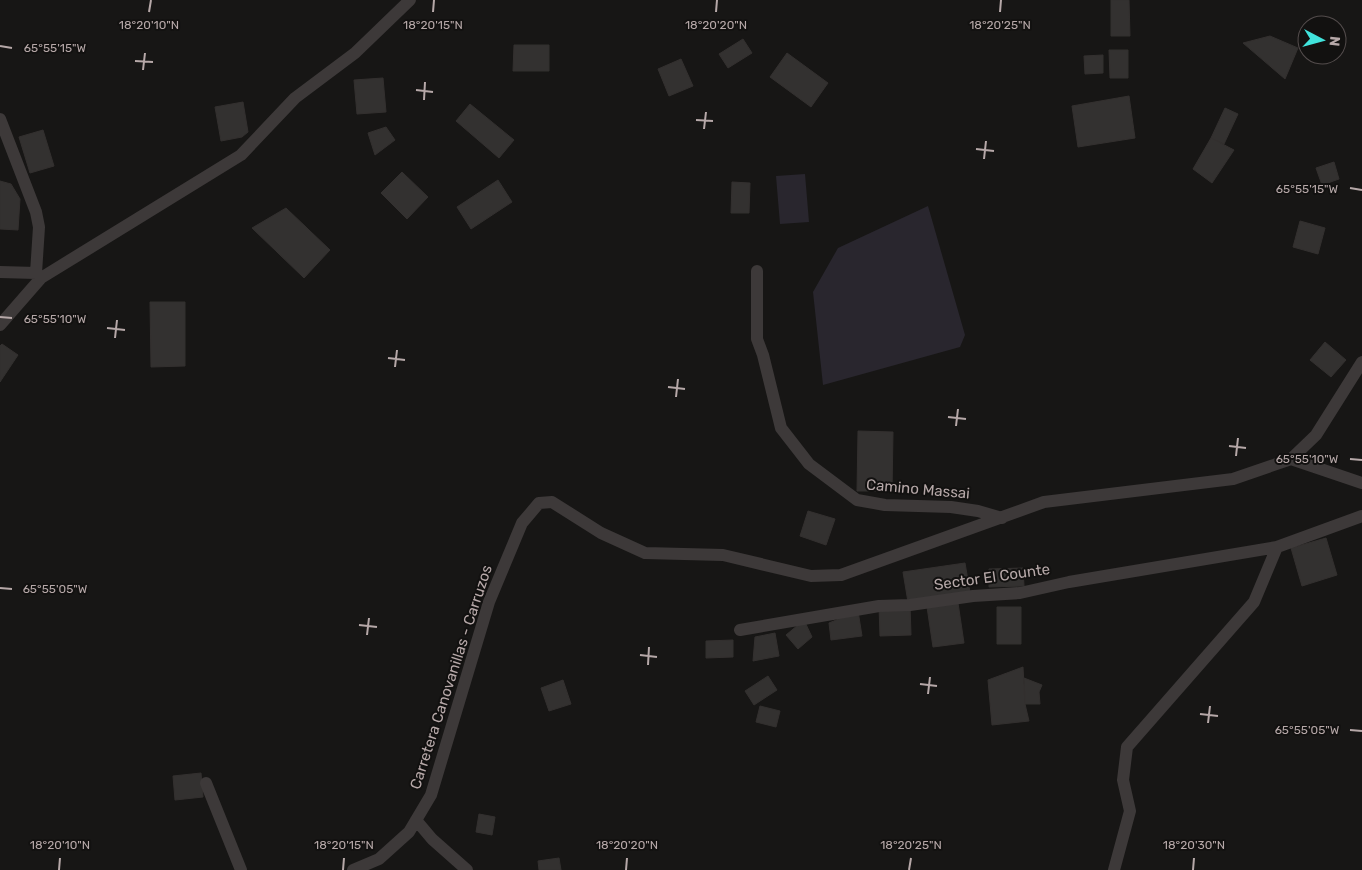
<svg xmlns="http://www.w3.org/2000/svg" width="1362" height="870" font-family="Rubik,sans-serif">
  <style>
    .green { fill: #29262e }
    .building { fill: #333130; stroke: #33302f }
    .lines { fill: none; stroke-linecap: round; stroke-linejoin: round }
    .minor { stroke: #3d3939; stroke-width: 12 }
    .ticks { fill: none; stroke: #b6a8a8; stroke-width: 2 }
    .labels { text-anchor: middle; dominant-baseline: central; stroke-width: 4; stroke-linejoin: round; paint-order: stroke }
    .street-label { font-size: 15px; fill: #b6a8a8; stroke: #121110 }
    .ticks-label { font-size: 12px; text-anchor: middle; fill: #b6a8a8; stroke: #121110; stroke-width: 4; stroke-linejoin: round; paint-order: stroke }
  </style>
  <rect width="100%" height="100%" fill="#171615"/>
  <path class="green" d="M805 174 809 222 780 224 776 176Z
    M928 206 965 335 960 347 823 385 813 292 838 248Z"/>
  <path class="building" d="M1111 0H1129L1130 36H1111Z
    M1270 36 1298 48 1285 79 1243 43Z
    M743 39 752 53 728 68 719 54Z
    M514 45H549V71H513Z
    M1109 50H1128V78H1110Z
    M787 53 828 83 811 107 770 77Z
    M1103 55V73L1085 74 1084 56Z
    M681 59 693 86 669 96 658 69Z
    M383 78 386 112 357 114 354 80Z
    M1129 96 1135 138 1078 147 1072 106Z
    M243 102 248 132 242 137 221 141 215 107Z
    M470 104 514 140 499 158 456 121Z
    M1225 108 1238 114 1224 144 1211 138Z
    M386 127 395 140 375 155 368 133Z
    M43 130 54 166 30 173 19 137Z
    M1211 138 1234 150 1212 183 1193 169Z
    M1334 162 1339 179 1322 185 1316 168Z
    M402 172 428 197 407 219 381 193Z
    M498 180 512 202 471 229 457 207Z
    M0 181 11 184 20 199 18 230 0 229Z
    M732 182 750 183 749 213H731Z
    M286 208 330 250 304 278 252 228Z
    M1300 221 1325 228 1318 254 1293 247Z
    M150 302H185V366L151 367Z
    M1325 342 1346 360 1331 377 1310 360Z
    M2 344 18 355 0 382V346Z
    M858 431 893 432 892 491H857Z
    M808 511 835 519 826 545 800 536Z
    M1326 538 1337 575 1302 586 1291 548Z
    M965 563 970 592 908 602 903 572Z
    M1023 568 1024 586 989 587V569Z
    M958 603 964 643 933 647 927 607Z
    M910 605 911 635 880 636 879 606Z
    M997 607H1021V644H997Z
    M858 611 862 636 831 640 829 623Z
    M804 620 812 637 798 649 786 635Z
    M775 633 779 656 753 661 755 637Z
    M733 640V657L706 658V641Z
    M1023 667 1025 704 1029 721 992 725 988 680Z
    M768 676 777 690 754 705 745 691Z
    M1024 678 1042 685 1039 692 1040 704H1025Z
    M563 680 571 704 549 711 541 688Z
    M760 706 780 711 776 727 756 722Z
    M201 773 203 797 175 800 173 776Z
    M479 814 495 817 492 835 476 832Z
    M559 858 561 870H539L538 861Z"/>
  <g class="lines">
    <path class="minor" d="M0 119 36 212 39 227 36 273
      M757 271V339L763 355 781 428 809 464 857 500 885 505 951 507 978 511 1002 518
      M0 272 36 273 41 278
      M0 325 41 278 241 155 295 98 355 53 410 0
      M1291 459 1362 483
      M740 630 879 606 910 605 973 596 1020 593 1069 582 1277 547
      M206 783 241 870
      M416 820 432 839 467 870
      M353 870 379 859 409 832 431 795 489 602 522 523 539 503 552 502 601 533 645 553 723 555 811 576 841 575 1044 502 1233 479 1291 459 1316 435 1362 362
      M1114 870 1130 811 1123 780 1127 747 1254 602 1277 547 1362 516"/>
  </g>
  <path class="ticks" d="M149 12 151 0M433 12 434 0M716 12 717 0M1000 12 1001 0M0 46 12 48M135 61 153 62M143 70 145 53M416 90 433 92M424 100 425 82M696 120 713 121M704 129 706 112M976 149 994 151M984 159 986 141M1350 188 1362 190M0 317 12 318M107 328 125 330M115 338 117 320M388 358 405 360M395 367 397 350M668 387 685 389M676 397 678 379M948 417 966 419M956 426 958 409M1229 446 1246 448M1236 456 1238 438M1350 459 1362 460M0 588 12 589M359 625 377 627M367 635 369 618M640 655 657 657M648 665 649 647M920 684 937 686M928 694 930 677M1200 714 1218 716M1208 723 1210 706M1350 730 1362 731M59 870 60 858M343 870 344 858M626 870 627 858M909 870 911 858M1193 870 1194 858"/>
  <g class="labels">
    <g class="street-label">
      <text transform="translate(918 489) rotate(5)">Camino Massai</text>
      <text transform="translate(992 577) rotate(-8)">Sector El Counte</text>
      <text transform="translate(451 677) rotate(-72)">Carretera Canovanillas - Carruzos</text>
    </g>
  </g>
  <g class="ticks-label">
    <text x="149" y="29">18°20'10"N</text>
    <text x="433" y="29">18°20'15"N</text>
    <text x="716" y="29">18°20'20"N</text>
    <text x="1000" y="29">18°20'25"N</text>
    <text x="55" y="52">65°55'15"W</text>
    <text x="1307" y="193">65°55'15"W</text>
    <text x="55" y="323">65°55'10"W</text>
    <text x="1307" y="463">65°55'10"W</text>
    <text x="55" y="593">65°55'05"W</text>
    <text x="1307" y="734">65°55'05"W</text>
    <text x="60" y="849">18°20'10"N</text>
    <text x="344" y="849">18°20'15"N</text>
    <text x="627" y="849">18°20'20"N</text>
    <text x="911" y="849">18°20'25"N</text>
    <text x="1194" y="849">18°20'30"N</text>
  </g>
  <g transform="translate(1322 40) rotate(96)"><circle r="24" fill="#121110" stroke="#544d4d"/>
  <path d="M0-4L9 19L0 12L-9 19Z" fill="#41e3dc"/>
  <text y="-8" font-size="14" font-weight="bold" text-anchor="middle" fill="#b6a8a8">N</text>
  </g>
</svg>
